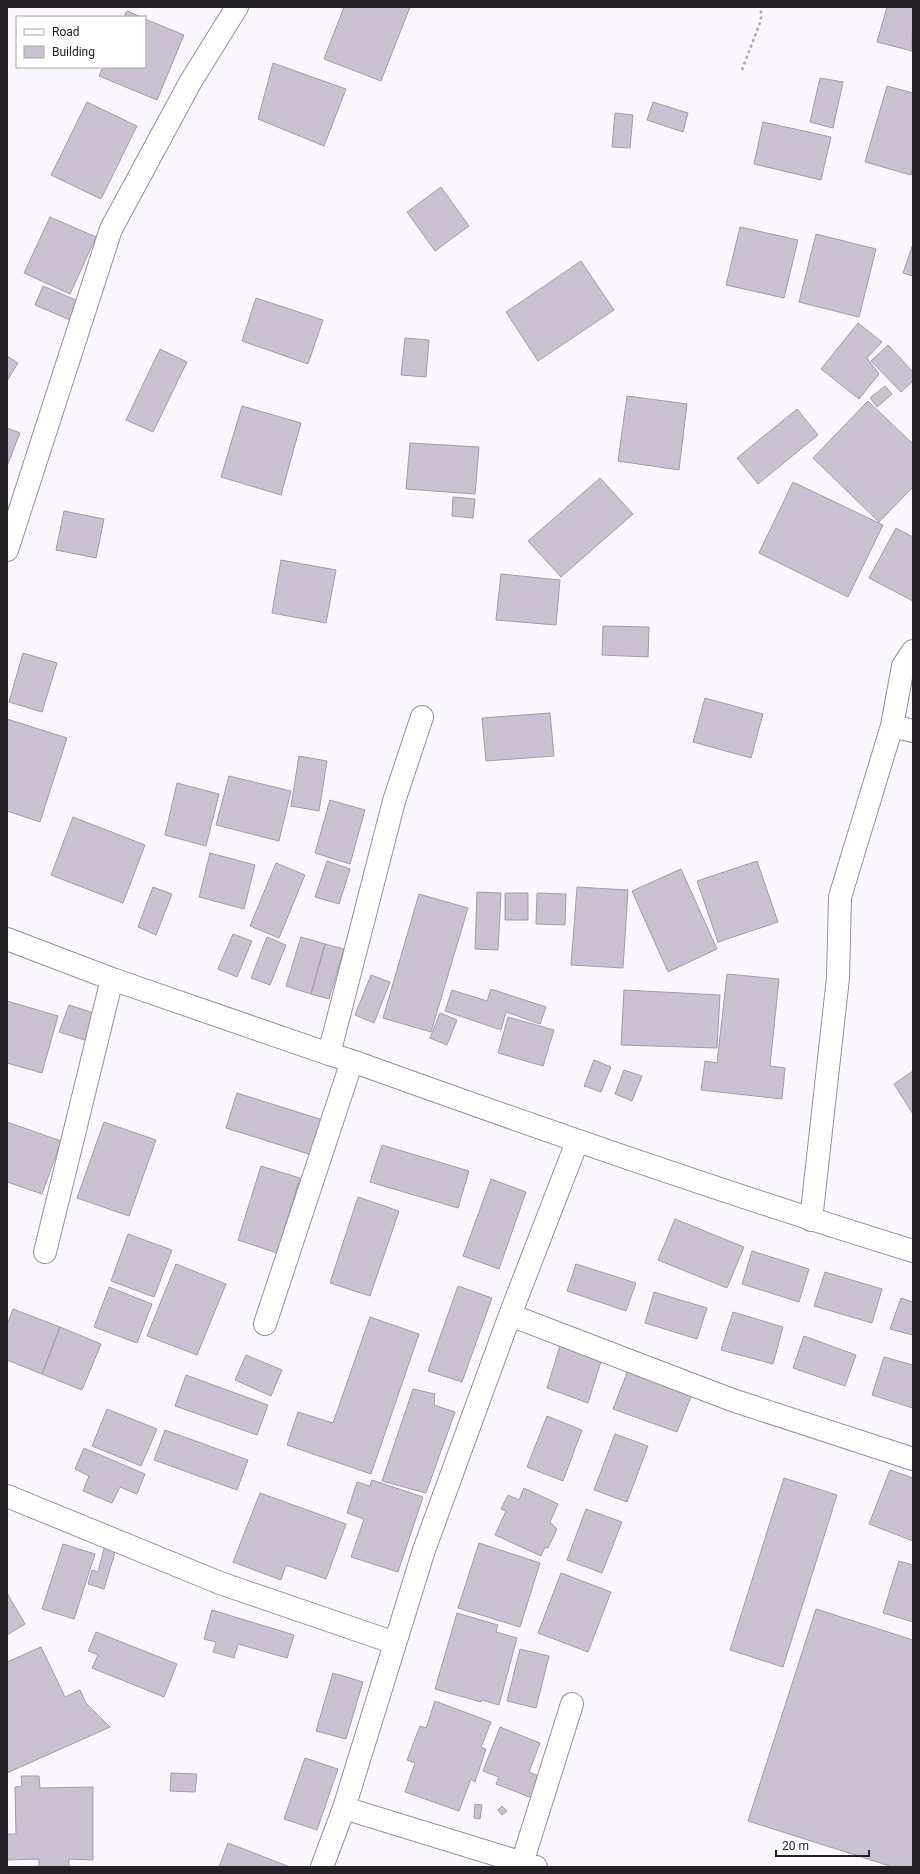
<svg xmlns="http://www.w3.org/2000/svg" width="920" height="1874" font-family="Roboto,sans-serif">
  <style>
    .building { fill: #c9c1d0; stroke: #a39ba9 }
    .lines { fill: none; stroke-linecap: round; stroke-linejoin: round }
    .minor-casing { stroke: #978f9d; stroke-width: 24 }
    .path { stroke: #aba7ae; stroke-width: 2.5; stroke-dasharray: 3 3; stroke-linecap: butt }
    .minor { stroke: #fff; stroke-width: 22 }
  </style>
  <rect width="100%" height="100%" fill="#faf6fd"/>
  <path class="building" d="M344 7H410L381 81 324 59Z
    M887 7H913L912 51 877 42Z
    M127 11 141 17H124Z
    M145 19 184 35 157 100 99 76 103 67H145Z
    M273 63 346 89 324 146 258 119Z
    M820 78 843 82 833 128 810 122Z
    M887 86 913 93V167L911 175 865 162Z
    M87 102 137 126 101 199 51 175Z
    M653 102 688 113 683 132 647 120Z
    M615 113 633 115 630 148 612 147Z
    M763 122 831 137 821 180 754 164Z
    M441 187 469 226 435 251 407 212Z
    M50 217 96 237 70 294 24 273Z
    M740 227 798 240 784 298 726 285Z
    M816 234 876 249 859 317 799 302Z
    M913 244V276L903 273Z
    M581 261 614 310 538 361 506 312Z
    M43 286 78 301 70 320 35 305Z
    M256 298 323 320 308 364 242 341Z
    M858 323 882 342 867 358 879 374 859 399 821 369Z
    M405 338 429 340 426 377 401 375Z
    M888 345 913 372V381L901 392 871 361Z
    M160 349 187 362 153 432 126 420Z
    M7 356 18 363 7 381Z
    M885 386 892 394 877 407 870 398Z
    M627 396 687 404 679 470 618 461Z
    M868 401 913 444V487L879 522 813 458Z
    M242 406 301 423 281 495 221 477Z
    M797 409 818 435 758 484 737 458Z
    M7 428 20 433 7 466Z
    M410 443 479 447 475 494 406 489Z
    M600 478 633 514 561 577 528 541Z
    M793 482 883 525 848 597 759 553Z
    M453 497 475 499 473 518 452 516Z
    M64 511 104 519 96 558 56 550Z
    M896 528 913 537V601L869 578Z
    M281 560 336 570 326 623 272 613Z
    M501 574 560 580 556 625 496 620Z
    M603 626 649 627 648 657 602 655Z
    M23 653 57 663 42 712 9 702Z
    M705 698 763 714 751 758 693 742Z
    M550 713 554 756 486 761 482 718Z
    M7 719 67 738 40 822 7 811Z
    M299 756 327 761 319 811 291 806Z
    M229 776 291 791 279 841 216 825Z
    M177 783 219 794 206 846 165 835Z
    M330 800 365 810 350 864 315 853Z
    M73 817 145 845 123 903 51 875Z
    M210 853 255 865 244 909 199 897Z
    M327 861 350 869 339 904 315 897Z
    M757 861 778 922 718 942 697 881Z
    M276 863 305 875 279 938 250 926Z
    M681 869 717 949 668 972 632 891Z
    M153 887 172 894 156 935 138 927Z
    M577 887 628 890 623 968 571 965Z
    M477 892 501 893 498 950 475 949Z
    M505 893H528V920H505Z
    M537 893 566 894 565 925 536 924Z
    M419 894 468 908 431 1032 383 1018Z
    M233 934 252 941 237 977 218 969Z
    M267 937 286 945 270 985 251 978Z
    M301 937 325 944 311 994 286 986Z
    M325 944 344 949 329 999 311 994Z
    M727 974 779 979 770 1066 785 1068 782 1099 701 1090 705 1061 717 1063Z
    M371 975 390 982 374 1023 355 1015Z
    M491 989 546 1007 540 1024 506 1012 501 1030 445 1011 452 990 487 1001Z
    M624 990 720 995 717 1048 621 1045Z
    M7 1001 58 1016 42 1073 7 1063Z
    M69 1005 100 1015 91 1042 59 1032Z
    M440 1013 457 1020 447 1045 430 1038Z
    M508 1017 554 1030 543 1066 498 1053Z
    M594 1060 611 1067 601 1092 584 1086Z
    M624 1070 642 1076 632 1101 615 1094Z
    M913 1071V1114L894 1084Z
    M237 1093 326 1121 315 1156 226 1128Z
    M7 1122 61 1141 42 1194 7 1182Z
    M104 1122 156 1140 129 1216 77 1198Z
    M382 1145 469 1171 458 1208 370 1182Z
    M261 1166 300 1178 277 1253 238 1240Z
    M491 1179 526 1192 499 1269 463 1256Z
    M358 1197 399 1211 370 1296 330 1283Z
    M675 1219 744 1247 727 1288 658 1260Z
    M128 1234 172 1250 154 1297 111 1281Z
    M752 1251 809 1269 799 1302 742 1284Z
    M176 1264 226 1284 197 1355 147 1336Z
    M576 1264 636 1283 626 1311 567 1291Z
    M825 1272 882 1289 872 1323 814 1306Z
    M458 1286 492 1298 462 1382 428 1371Z
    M109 1287 152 1304 137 1343 94 1327Z
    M654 1292 707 1308 697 1339 645 1323Z
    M901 1298 913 1302V1335L890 1329Z
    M13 1309 60 1327 42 1374 7 1360V1325Z
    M733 1312 783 1327 773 1364 721 1350Z
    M370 1317 419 1334 371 1474 287 1445 298 1412 333 1423Z
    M60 1327 101 1344 82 1390 42 1374Z
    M804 1336 856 1355 845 1386 793 1368Z
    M562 1339 604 1352 588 1403 547 1388Z
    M246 1355 282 1370 271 1396 235 1380Z
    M884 1357 913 1365V1408L872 1395Z
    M630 1365 694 1389 677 1432 613 1409Z
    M186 1375 268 1405 257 1435 175 1406Z
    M413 1389 435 1394 434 1405 455 1412 426 1493 382 1481Z
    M107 1409 157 1429 141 1466 92 1446Z
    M547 1416 582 1430 563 1481 527 1467Z
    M165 1430 248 1460 237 1490 154 1460Z
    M615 1434 648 1446 627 1502 594 1490Z
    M84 1448 145 1474 137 1494 120 1487 112 1503 83 1491 89 1476 75 1469Z
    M890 1470 913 1478V1541L869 1524Z
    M784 1478 837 1495 783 1667 730 1650Z
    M372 1480 423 1497 398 1572 351 1557 364 1519 347 1513 357 1482 370 1486Z
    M524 1488 558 1504 550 1522 557 1529 548 1548 545 1547 541 1556 495 1535 506 1511 501 1509 508 1495 519 1500Z
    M260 1493 346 1524 326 1579 286 1565 281 1580 233 1562Z
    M586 1509 622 1522 602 1573 567 1560Z
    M479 1543 540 1563 520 1627 458 1608Z
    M63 1544 95 1554 74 1619 42 1609Z
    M105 1545 116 1549 104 1589 88 1584 92 1570 98 1572Z
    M899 1561 913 1565V1622L883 1613Z
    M561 1573 611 1592 588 1652 538 1633Z
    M7 1593 25 1624 7 1635Z
    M816 1609 913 1640V1867H893L748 1821Z
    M212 1610 294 1635 287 1658 238 1644 234 1658 213 1652 216 1642 204 1639Z
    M457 1613 498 1625 496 1632 517 1638 499 1705 482 1700 481 1702 435 1689Z
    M96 1632 177 1664 164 1697 92 1668 98 1655 88 1651Z
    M41 1647 65 1697 80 1690 86 1703 110 1727 7 1773V1662Z
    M520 1649 549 1656 536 1708 507 1701Z
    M333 1673 363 1682 346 1739 316 1731Z
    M435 1701 491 1722 481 1747 486 1749 475 1782 471 1779 459 1811 405 1792 415 1763 407 1760 420 1726 426 1728Z
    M500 1727 540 1743 529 1772 541 1777 532 1798 496 1784 499 1777 483 1771Z
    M305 1758 338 1769 317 1830 284 1819Z
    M171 1773 197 1774 195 1792 170 1791Z
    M21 1776H39L40 1788 93 1787V1860L69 1859V1867H39V1859L7 1860V1834H16L15 1787 22 1786Z
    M475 1804 482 1805 480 1819 474 1818Z
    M502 1806 507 1811 502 1815 498 1810Z
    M228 1843 290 1867H219Z"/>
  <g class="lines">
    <defs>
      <path id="minor" d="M7 550 111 229 191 81 237 7
        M892 726 913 731
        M7 939 112 979 329 1054 352 1061C538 1128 724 1193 913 1251
        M329 1054 394 801 422 717
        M811 1220 838 978 840 897 892 726 903 666 913 651
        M45 1252 112 979
        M510 1315 732 1400 913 1459
        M265 1324 352 1061
        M7 1496 220 1583 395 1643
        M344 1808 536 1867
        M522 1863 572 1704
        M322 1867 344 1808 424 1550 510 1315 577 1142"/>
    </defs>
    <use href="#minor" class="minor-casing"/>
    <path class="path" d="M742 70 761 20V7"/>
    <use href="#minor" class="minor"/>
  </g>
  <rect width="920" height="1874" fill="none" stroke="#232026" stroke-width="16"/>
  <rect x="16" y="16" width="130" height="52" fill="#ffffff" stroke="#a7a6a8"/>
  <rect x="24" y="29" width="20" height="6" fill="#ffffff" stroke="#a7a6a8"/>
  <text x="52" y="36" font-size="12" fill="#232026">Road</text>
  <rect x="24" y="46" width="20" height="12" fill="#c9c1d0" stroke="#a7a6a8"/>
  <text x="52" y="56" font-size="12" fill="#232026">Building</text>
  <path d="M776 1850v6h93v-6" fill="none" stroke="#232026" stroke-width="2"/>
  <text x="782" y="1850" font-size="12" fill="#232026" stroke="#ffffff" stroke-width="3" paint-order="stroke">20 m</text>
</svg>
